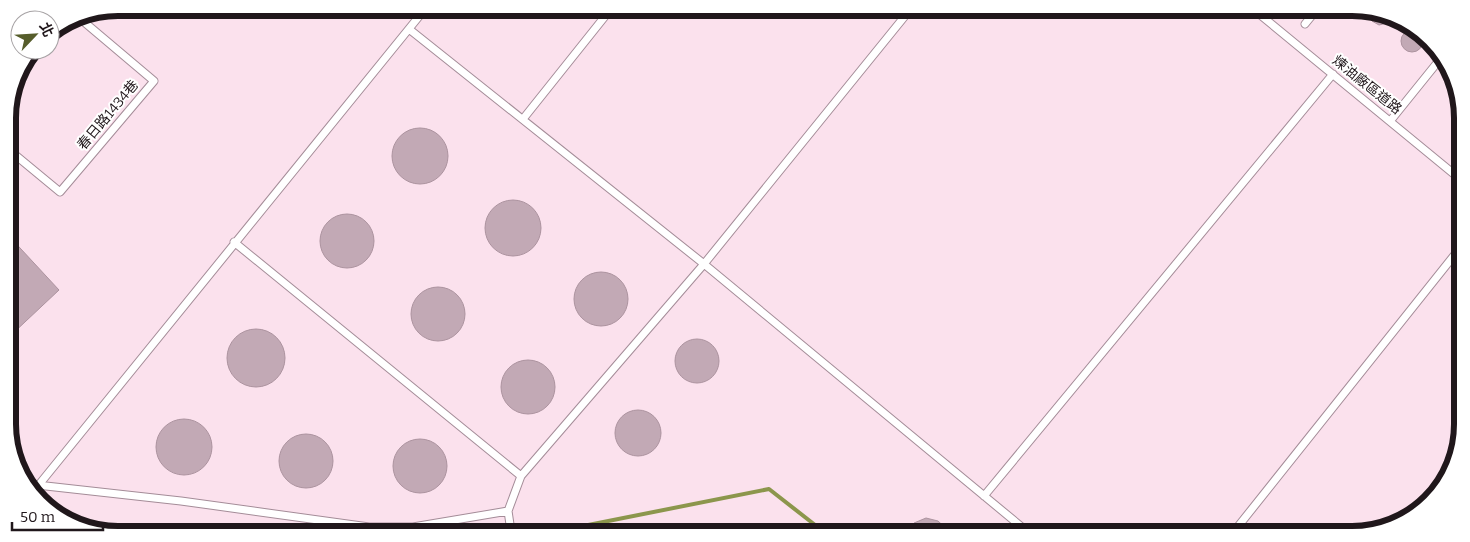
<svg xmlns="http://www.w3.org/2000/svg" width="1470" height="542" font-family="Bitter,'Noto Sans TC',serif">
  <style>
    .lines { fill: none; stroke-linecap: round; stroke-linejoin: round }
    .stream { stroke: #8c964c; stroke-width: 4 }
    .building { fill: #c2a9b5; stroke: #ac939f }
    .service-casing { stroke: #a48c98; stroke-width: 9 }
    .service { stroke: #fff; stroke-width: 7 }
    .labels { text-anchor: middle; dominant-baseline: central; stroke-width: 4; stroke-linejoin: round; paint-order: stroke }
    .street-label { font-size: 14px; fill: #20171b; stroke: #fff }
    .rim { fill: none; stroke: #20171b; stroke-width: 6 }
  </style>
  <rect width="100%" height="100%" fill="#fbe1ed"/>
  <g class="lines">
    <path class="stream" d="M73 522 128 529
      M558 531 769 489 824 532"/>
  </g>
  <path class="building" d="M1369 13H1387L1392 17 1387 23 1379 25 1372 21Z
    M1401 41a11 11 0 1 1 22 0a11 11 0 1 1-22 0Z
    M392 156a28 28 0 1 1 56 0a28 28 0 1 1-56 0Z
    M485 228a28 28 0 1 1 56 0a28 28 0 1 1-56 0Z
    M320 241a27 27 0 1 1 54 0a27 27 0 1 1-54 0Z
    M8 235 59 290 9 337Z
    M574 299a27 27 0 1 1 54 0a27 27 0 1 1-54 0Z
    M411 314a27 27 0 1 1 54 0a27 27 0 1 1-54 0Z
    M227 358a29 29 0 1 1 58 0a29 29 0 1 1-58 0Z
    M675 361a22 22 0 1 1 44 0a22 22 0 1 1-44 0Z
    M501 387a27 27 0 1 1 54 0a27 27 0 1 1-54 0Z
    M615 433a23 23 0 1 1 46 0a23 23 0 1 1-46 0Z
    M156 447a28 28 0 1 1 56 0a28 28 0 1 1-56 0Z
    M279 461a27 27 0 1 1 54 0a27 27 0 1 1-54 0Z
    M393 466a27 27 0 1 1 54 0a27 27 0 1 1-54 0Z
    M926 518 938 521 950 532H906L914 523Z"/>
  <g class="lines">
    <defs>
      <path id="service" d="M1258 13 1460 179
        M1305 24 1314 13
        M409 29 704 264 1029 533
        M523 119 610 10
        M1391 120 1441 58
        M8 149 60 192 154 81 77 16
        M234 242 521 476
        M37 485 181 501 369 527H413L508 511
        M33 492 425 9
        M984 496 1333 74
        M511 531 508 511 521 476 704 264 909 11
        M724 532H732
        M1232 534 1460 248"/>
    </defs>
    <use href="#service" class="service-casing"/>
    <use href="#service" class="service"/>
  </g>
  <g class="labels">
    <g class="street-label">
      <text transform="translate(1367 85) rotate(39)">煉油廠區道路</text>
      <text transform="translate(108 115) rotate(-50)">春日路1434巷</text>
    </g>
  </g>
  <path d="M0 0H1470V542H0ZM118 16H1352A102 102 0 0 1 1454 118V424A102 102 0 0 1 1352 526H118A102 102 0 0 1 16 424V118A102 102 0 0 1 118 16Z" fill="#fff" fill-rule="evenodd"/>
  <path class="rim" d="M118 16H1352A102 102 0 0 1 1454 118V424A102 102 0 0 1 1352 526H118A102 102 0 0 1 16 424V118A102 102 0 0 1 118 16Z"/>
  <g transform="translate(35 35) rotate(65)"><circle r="24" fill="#ffffff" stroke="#a6a2a4"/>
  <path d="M0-4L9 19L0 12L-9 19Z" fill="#565d2b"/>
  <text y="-8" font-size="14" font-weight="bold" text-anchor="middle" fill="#20171b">北</text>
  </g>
  <path d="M12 522v8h91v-8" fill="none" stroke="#20171b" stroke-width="2.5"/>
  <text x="20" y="522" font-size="15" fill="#20171b" stroke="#ffffff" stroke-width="4" paint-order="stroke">50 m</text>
</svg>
